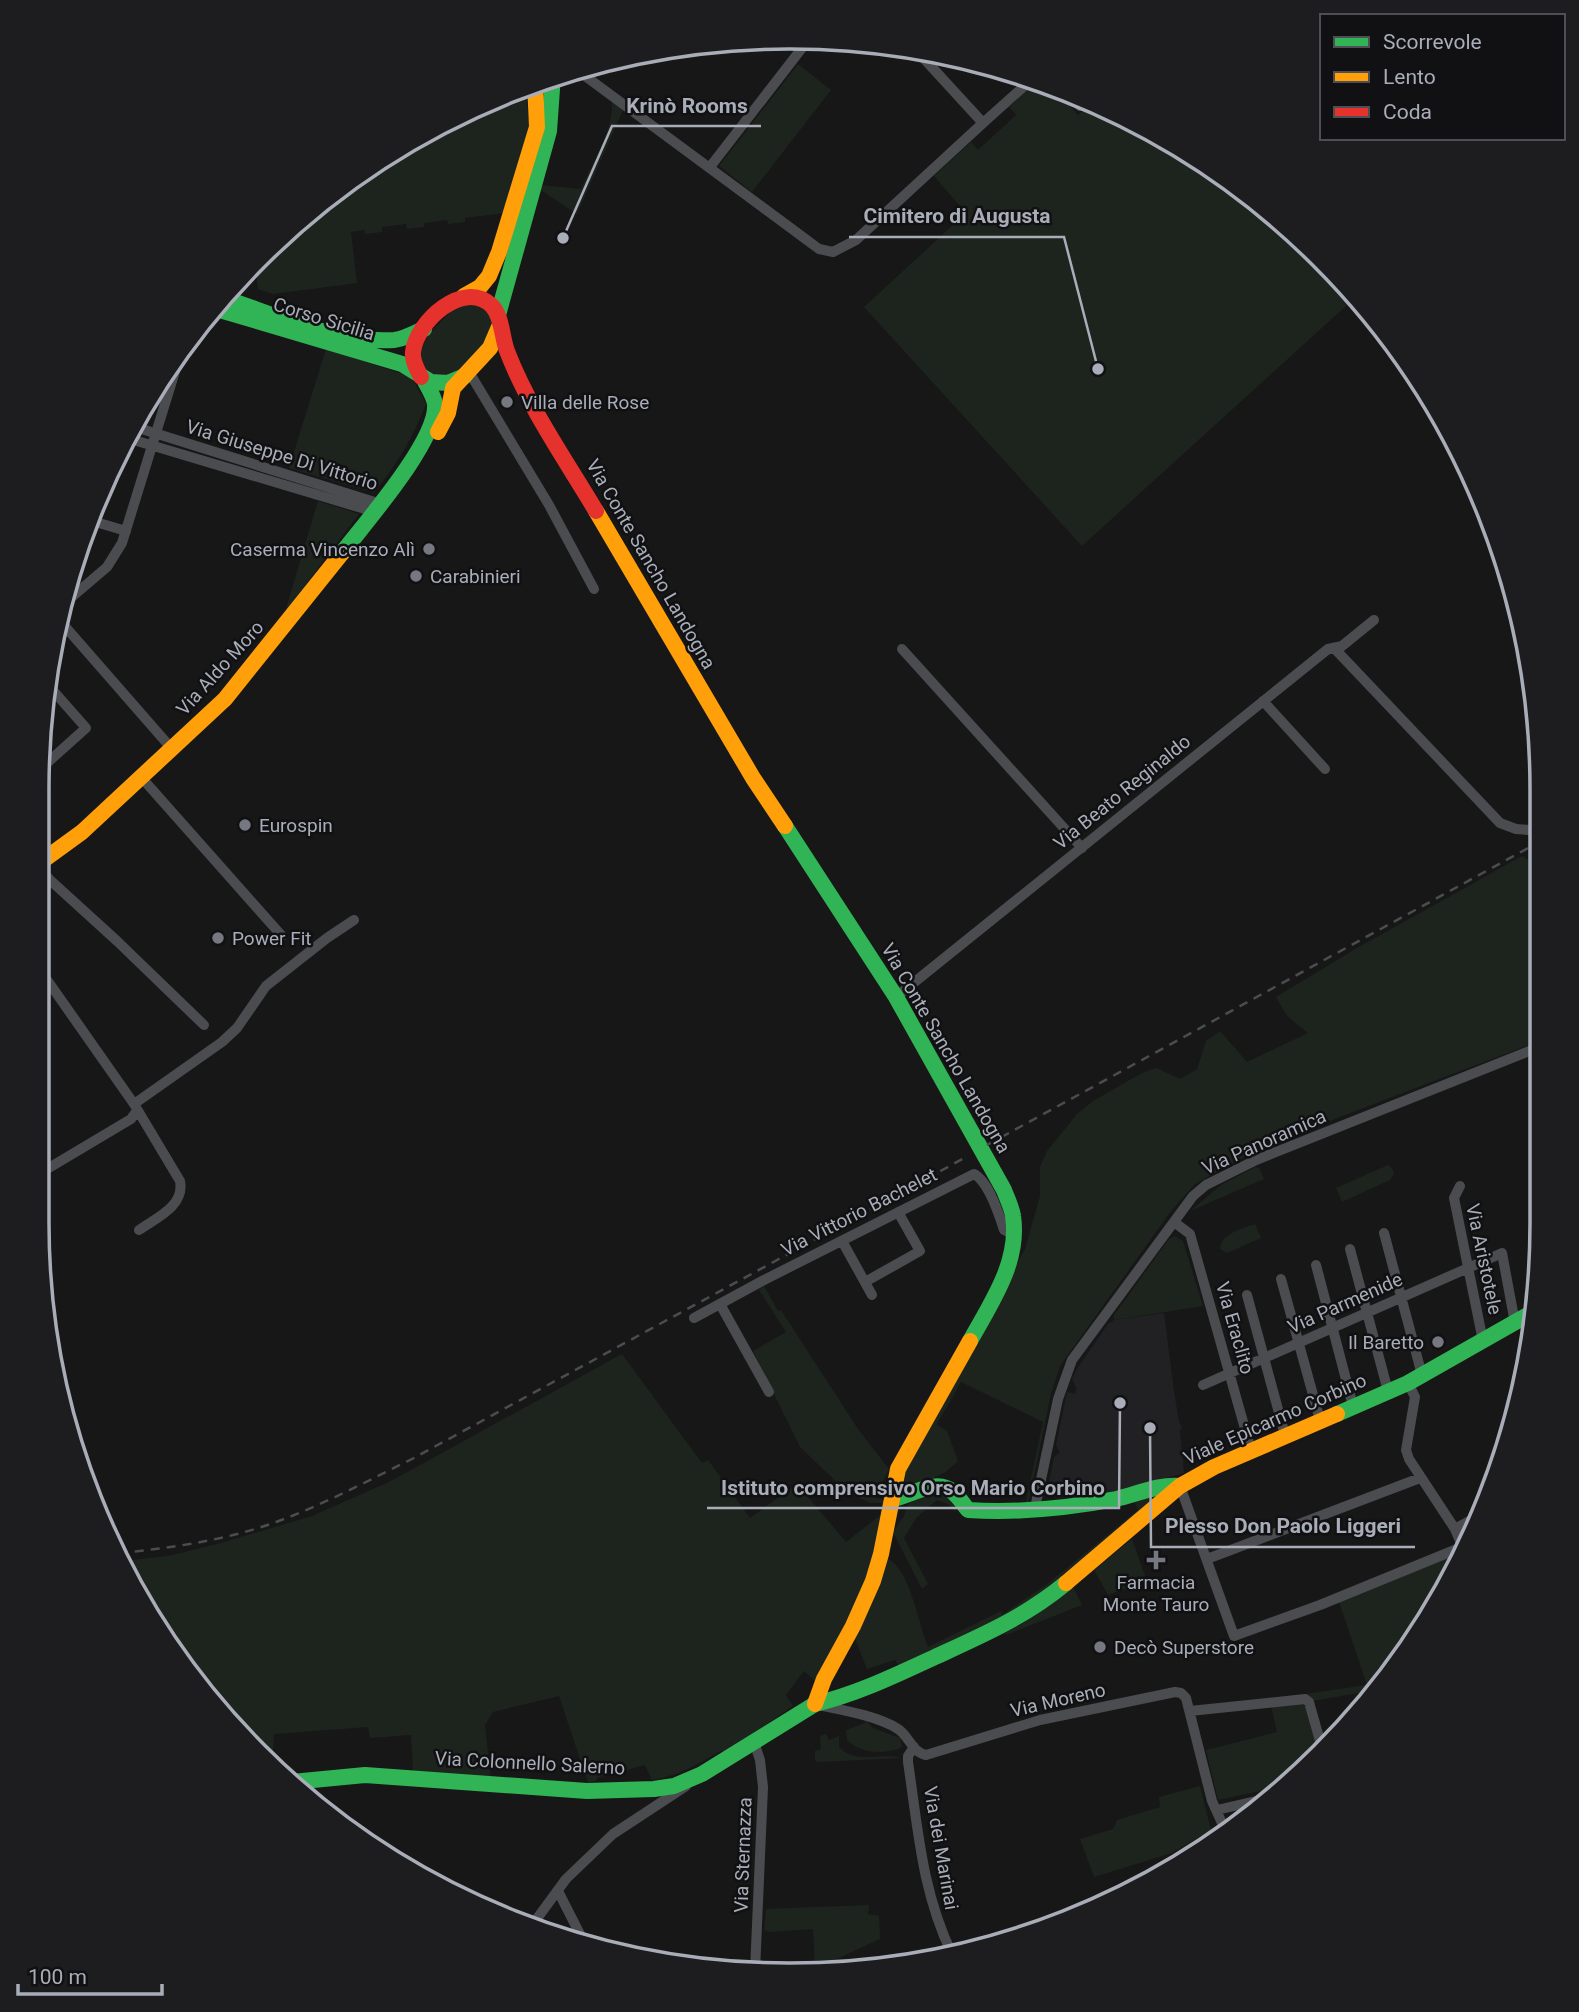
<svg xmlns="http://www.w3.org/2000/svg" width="1579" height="2012" font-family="Roboto,sans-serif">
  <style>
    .built { fill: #212123 }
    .green { fill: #1d241e }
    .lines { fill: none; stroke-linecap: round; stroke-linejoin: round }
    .street { stroke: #4b4c50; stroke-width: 10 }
    .fast { stroke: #30b455; stroke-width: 16 }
    .slow { stroke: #ff9f0a; stroke-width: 16 }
    .jam { stroke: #e5322d; stroke-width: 16 }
    .rail { stroke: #4b4c4f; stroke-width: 2.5; stroke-dasharray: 9 7; stroke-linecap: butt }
    .poi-dot { fill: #757880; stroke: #111113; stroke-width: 2.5 }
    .labels { text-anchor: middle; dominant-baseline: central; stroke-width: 5; stroke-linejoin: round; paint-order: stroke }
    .street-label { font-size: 19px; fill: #a8adb8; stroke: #111113 }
    .poi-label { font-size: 19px; fill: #a8adb8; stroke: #111113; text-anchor: start }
    .rim { fill: none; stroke: #a8adb8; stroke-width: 3.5 }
    .leader { fill: none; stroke: #a8adb8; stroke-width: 2.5 }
    .callout-dot { fill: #a8adb8; stroke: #111113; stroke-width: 2.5 }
    .callout-label { font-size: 21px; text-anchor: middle; font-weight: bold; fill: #a8adb8; stroke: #111113; stroke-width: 5; stroke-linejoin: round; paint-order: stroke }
  </style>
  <rect width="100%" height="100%" fill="#171717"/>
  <path class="built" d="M1164 1313 1174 1391 1179 1422 1182 1427 1180 1431 1184 1473 1126 1489 1082 1497 1057 1498 1051 1495 1048 1487 1054 1457 1060 1452 1056 1445 1067 1392 1075 1394 1076 1388 1072 1378 1079 1366 1108 1324 1114 1320Z"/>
  <path class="green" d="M798 64 831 90 752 192 719 166Z
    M1036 82 1053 88 1078 115 1092 103 1123 115 1248 193 1357 296 1082 546 864 307 966 213 934 176 971 142 978 150 1016 115 1009 107Z
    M525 87 530 129 504 213 465 218V222L448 224 447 220 424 223V227L407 229 406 224 382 227V232L365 234 364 230 351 232 357 283 273 294 258 289 255 261 293 223 413 137Z
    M611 98 624 108 577 214 539 189 540 185 581 189C592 163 617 125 611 98Z
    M472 303C479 306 487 309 490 317 497 335 463 374 445 376 440 376 433 374 428 374L422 365 420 352 429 333 457 306Z
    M326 349 406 375 414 382 426 404C412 440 397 464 374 493L289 468Z
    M318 501 359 514 285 612Z
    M1522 856 1541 868 1542 1040 1337 1118 1250 1154 1195 1184 1171 1211 1060 1366 1051 1394 1028 1505 1025 1506 1043 1422 961 1382 937 1424 947 1431 958 1461 947 1471 908 1491H900L904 1470 1025 1249 1040 1196V1167L1047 1151 1077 1114 1093 1101 1142 1073 1156 1068 1180 1079 1197 1069 1206 1041 1220 1031 1247 1062 1308 1033 1287 1016 1276 997 1357 948Z
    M1388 1165 1392 1168 1394 1174 1390 1180 1342 1202 1336 1188Z
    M1255 1167 1259 1168 1264 1179 1190 1211 1221 1185Z
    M1255 1224 1261 1238 1227 1253 1220 1249C1221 1233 1242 1229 1255 1224Z
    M1175 1236 1183 1241 1203 1306 1114 1320V1315L1169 1239Z
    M764 1286 778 1311 781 1310 858 1429 889 1469 881 1485 874 1492V1497L884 1500 883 1503H870L846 1491 800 1447 753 1351 786 1332 759 1290Z
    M622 1354 702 1463 708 1460 750 1518 797 1484 846 1542 883 1513 884 1520 863 1595 816 1682 804 1671 786 1695 793 1706 727 1751H720C699 1764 678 1776 652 1780L645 1765 597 1778 596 1781 588 1783 559 1696 493 1712 485 1725 491 1778 413 1773 411 1735 370 1738 368 1727 274 1734 273 1751 251 1747 137 1599 122 1561 168 1556 221 1543 312 1516 389 1482Z
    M928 1493C945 1494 952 1497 957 1513L948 1504 937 1500 916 1518 904 1538 928 1584 922 1589 893 1532 904 1516 907 1505Z
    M1165 1493 1032 1599 1004 1617 899 1666 895 1660 867 1669 855 1639 887 1558C911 1571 918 1623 928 1647L1001 1611 1003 1614 1046 1585 1138 1510 1134 1501Z
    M1132 1539 1147 1581 1108 1595 1094 1570Z
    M1450 1556 1454 1568 1415 1641 1371 1691 1312 1701 1305 1694 1367 1685 1339 1602Z
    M1073 1587 1082 1605 1006 1635 1005 1633 1032 1618Z
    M1305 1703 1319 1751 1289 1785 1218 1800 1206 1750 1277 1732 1271 1705Z
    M865 1720 873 1728 900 1738 902 1747C885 1755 861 1754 847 1740L846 1730 865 1723Z
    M826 1734 829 1740 839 1736V1747C855 1765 881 1752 901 1758L818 1762 815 1760V1751L821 1749 820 1736Z
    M1200 1786 1211 1830 1172 1853 1094 1877 1080 1839 1113 1829 1117 1820 1160 1807 1159 1797Z
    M869 1905 868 1914 879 1916 880 1939 815 1969 813 1929 770 1932 764 1930 766 1909Z"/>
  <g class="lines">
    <path class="street" d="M577 70 819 249 833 252 856 240 983 123 917 51
      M1071 95 1080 106
      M983 123 1031 80
      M710 167 809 39
      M469 372 549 505 594 589
      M154 390 158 391 161 380
      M132 426 381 504
      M127 438 375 512
      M89 520 126 531
      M66 602 107 567 122 543 181 352
      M62 623 172 749
      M1334 648 1500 823 1516 829 1541 831
      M902 649 1082 848
      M1263 701 1325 769
      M38 771 86 728 49 686
      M141 777 282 936
      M38 866 50 880 117 941 204 1025
      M38 967 134 1104 180 1181C185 1206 156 1218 139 1230
      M896 997 1328 649 1342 646 1374 620
      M134 1104 222 1042 237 1028 266 986 327 938 354 920
      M37 1175 131 1119 136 1112
      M1460 1186 1454 1198 1483 1341
      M1174 1222 1190 1234 1251 1450
      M1384 1233 1422 1375
      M842 1241 872 1295
      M1350 1249 1388 1391
      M1316 1265 1353 1406
      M1281 1279 1320 1420
      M865 1282 920 1251 898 1212
      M1247 1295 1285 1435
      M720 1304 769 1392
      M694 1318 764 1280 974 1174C989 1182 999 1214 1004 1230L1013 1234
      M1408 1383 1415 1397 1406 1450 1409 1459 1455 1529 1464 1550
      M1203 1385 1502 1253 1515 1323
      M1180 1486 1234 1636 1320 1605 1462 1547
      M1035 1508 1058 1399 1072 1360 1193 1196 1206 1185 1256 1160 1542 1046
      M1455 1529 1484 1513
      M1207 1559 1420 1478
      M818 1705C842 1710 878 1716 898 1729 909 1736 912 1752 926 1755L1040 1720 1175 1692 1181 1693 1186 1698 1212 1801 1226 1832
      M1190 1711 1305 1699 1309 1702 1322 1748
      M754 1742 760 1760 763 1787 755 1971
      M914 1747 908 1756V1762C918 1829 922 1892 952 1954
      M1217 1810 1273 1797
      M558 1891 586 1946
      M533 1924 566 1879 613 1834 686 1786"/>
    <path class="fast" d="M221 297C273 314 338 344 394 340 404 339 414 333 424 329
      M213 308 402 364 431 382 448 383 465 376
      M498 315 549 131 553 75
      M342 553C365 523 438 440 435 404 434 396 427 386 424 379
      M785 826 896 997 1004 1190C1007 1198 1012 1208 1013 1216 1020 1262 991 1303 970 1341
      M1337 1414 1408 1383 1533 1312
      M892 1499C911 1496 936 1477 953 1492 959 1497 963 1504 968 1510 1016 1513 1069 1508 1116 1499 1137 1494 1159 1484 1180 1486
      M292 1782 365 1775 587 1791 654 1789 674 1786 702 1774 815 1704C857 1694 896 1675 935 1657 983 1635 1025 1617 1066 1583"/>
    <path class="slow" d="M464 296 480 287 489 276 499 252 537 127 535 83
      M438 432 448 413 453 388 490 348 499 327
      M596 511 753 778 785 826
      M38 864 82 832 225 699 342 553
      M1066 1583 1180 1486 1214 1467 1337 1414
      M815 1704 824 1679 853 1626 873 1581 881 1554 898 1469 970 1341"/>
    <path class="jam" d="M421 377C417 369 412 361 413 352 416 322 464 278 492 306 502 316 502 338 507 351 529 408 565 459 596 511"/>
    <path class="rail" d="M987 1145 1541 841
      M119 1553C171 1548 227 1540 276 1522 323 1505 367 1481 412 1459L968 1156"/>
  </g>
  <g class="poi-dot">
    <circle cx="507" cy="402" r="7"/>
    <circle cx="429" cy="549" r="7"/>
    <circle cx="416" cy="576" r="7"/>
    <circle cx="245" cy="825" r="7"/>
    <circle cx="218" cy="938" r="7"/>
    <circle cx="1438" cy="1342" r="7"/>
    <path d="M1152.5 1549.5h7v7h7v7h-7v7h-7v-7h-7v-7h7z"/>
    <circle cx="1100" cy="1647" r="7"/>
  </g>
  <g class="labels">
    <g class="street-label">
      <text transform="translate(324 319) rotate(17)">Corso Sicilia</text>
      <text transform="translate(282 455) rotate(17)">Via Giuseppe Di Vittorio</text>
      <text transform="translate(651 564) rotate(60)">Via Conte Sancho Landogna</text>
      <text transform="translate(220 668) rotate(-48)">Via Aldo Moro</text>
      <text transform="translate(1122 792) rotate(-39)">Via Beato Reginaldo</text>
      <text transform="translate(946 1048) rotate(60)">Via Conte Sancho Landogna</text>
      <text transform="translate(1264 1142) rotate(-24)">Via Panoramica</text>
      <text transform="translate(859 1212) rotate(-27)">Via Vittorio Bachelet</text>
      <text transform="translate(1484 1259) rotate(78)">Via Aristotele</text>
      <text transform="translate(1345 1303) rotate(-24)">Via Parmenide</text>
      <text transform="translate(1235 1328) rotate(74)">Via Eraclito</text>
      <text transform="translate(1275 1419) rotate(-24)">Viale Epicarmo Corbino</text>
      <text transform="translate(1058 1700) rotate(-13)">Via Moreno</text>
      <text transform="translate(530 1763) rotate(3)">Via Colonnello Salerno</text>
      <text transform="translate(941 1848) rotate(80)">Via dei Marinai</text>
      <text transform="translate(743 1855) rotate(-88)">Via Sternazza</text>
    </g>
    <g class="poi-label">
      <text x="521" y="402">Villa delle Rose</text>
      <text x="415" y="549" text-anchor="end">Caserma Vincenzo Alì</text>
      <text x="430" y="576">Carabinieri</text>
      <text x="259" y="825">Eurospin</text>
      <text x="232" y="938">Power Fit</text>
      <text x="1424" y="1342" text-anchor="end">Il Baretto</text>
      <text x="1156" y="1582" text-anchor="middle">Farmacia<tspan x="1156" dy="22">Monte Tauro</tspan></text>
      <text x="1114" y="1647">Decò Superstore</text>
    </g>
  </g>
  <path d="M0 0H1579V2012H0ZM789 49H790A740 740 0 0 1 1530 789V1223A740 740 0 0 1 790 1963H789A740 740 0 0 1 49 1223V789A740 740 0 0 1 789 49Z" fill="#1d1d20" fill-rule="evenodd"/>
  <path class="rim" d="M789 49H790A740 740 0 0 1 1530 789V1223A740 740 0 0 1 790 1963H789A740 740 0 0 1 49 1223V789A740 740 0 0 1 789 49Z"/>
  <path class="leader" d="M563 238L612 126H761M1098 369L1064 237H849M1120 1403L1119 1508H707M1150 1428L1151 1547H1415"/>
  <g class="callout-dot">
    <circle cx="563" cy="238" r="7"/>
    <circle cx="1098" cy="369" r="7"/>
    <circle cx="1120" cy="1403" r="7"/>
    <circle cx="1150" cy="1428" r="7"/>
  </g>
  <g class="callout-label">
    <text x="687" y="113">Krinò Rooms</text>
    <text x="957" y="223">Cimitero di Augusta</text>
    <text x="913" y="1495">Istituto comprensivo Orso Mario Corbino</text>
    <text x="1283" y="1533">Plesso Don Paolo Liggeri</text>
  </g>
  <rect x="1320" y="14" width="245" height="126" fill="#111113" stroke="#4d4f55" stroke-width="2"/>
  <rect x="1334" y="37" width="35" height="10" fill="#30b455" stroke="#4d4f55" stroke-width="2"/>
  <text x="1383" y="49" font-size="21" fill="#a8adb8">Scorrevole</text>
  <rect x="1334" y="72" width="35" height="10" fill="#ff9f0a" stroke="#4d4f55" stroke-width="2"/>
  <text x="1383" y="84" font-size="21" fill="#a8adb8">Lento</text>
  <rect x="1334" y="107" width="35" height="10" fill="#e5322d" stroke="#4d4f55" stroke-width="2"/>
  <text x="1383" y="119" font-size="21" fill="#a8adb8">Coda</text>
  <path d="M18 1984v10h144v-10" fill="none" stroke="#a8adb8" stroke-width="3.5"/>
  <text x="28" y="1984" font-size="21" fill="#a8adb8" stroke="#111113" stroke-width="5" paint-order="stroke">100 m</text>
</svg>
